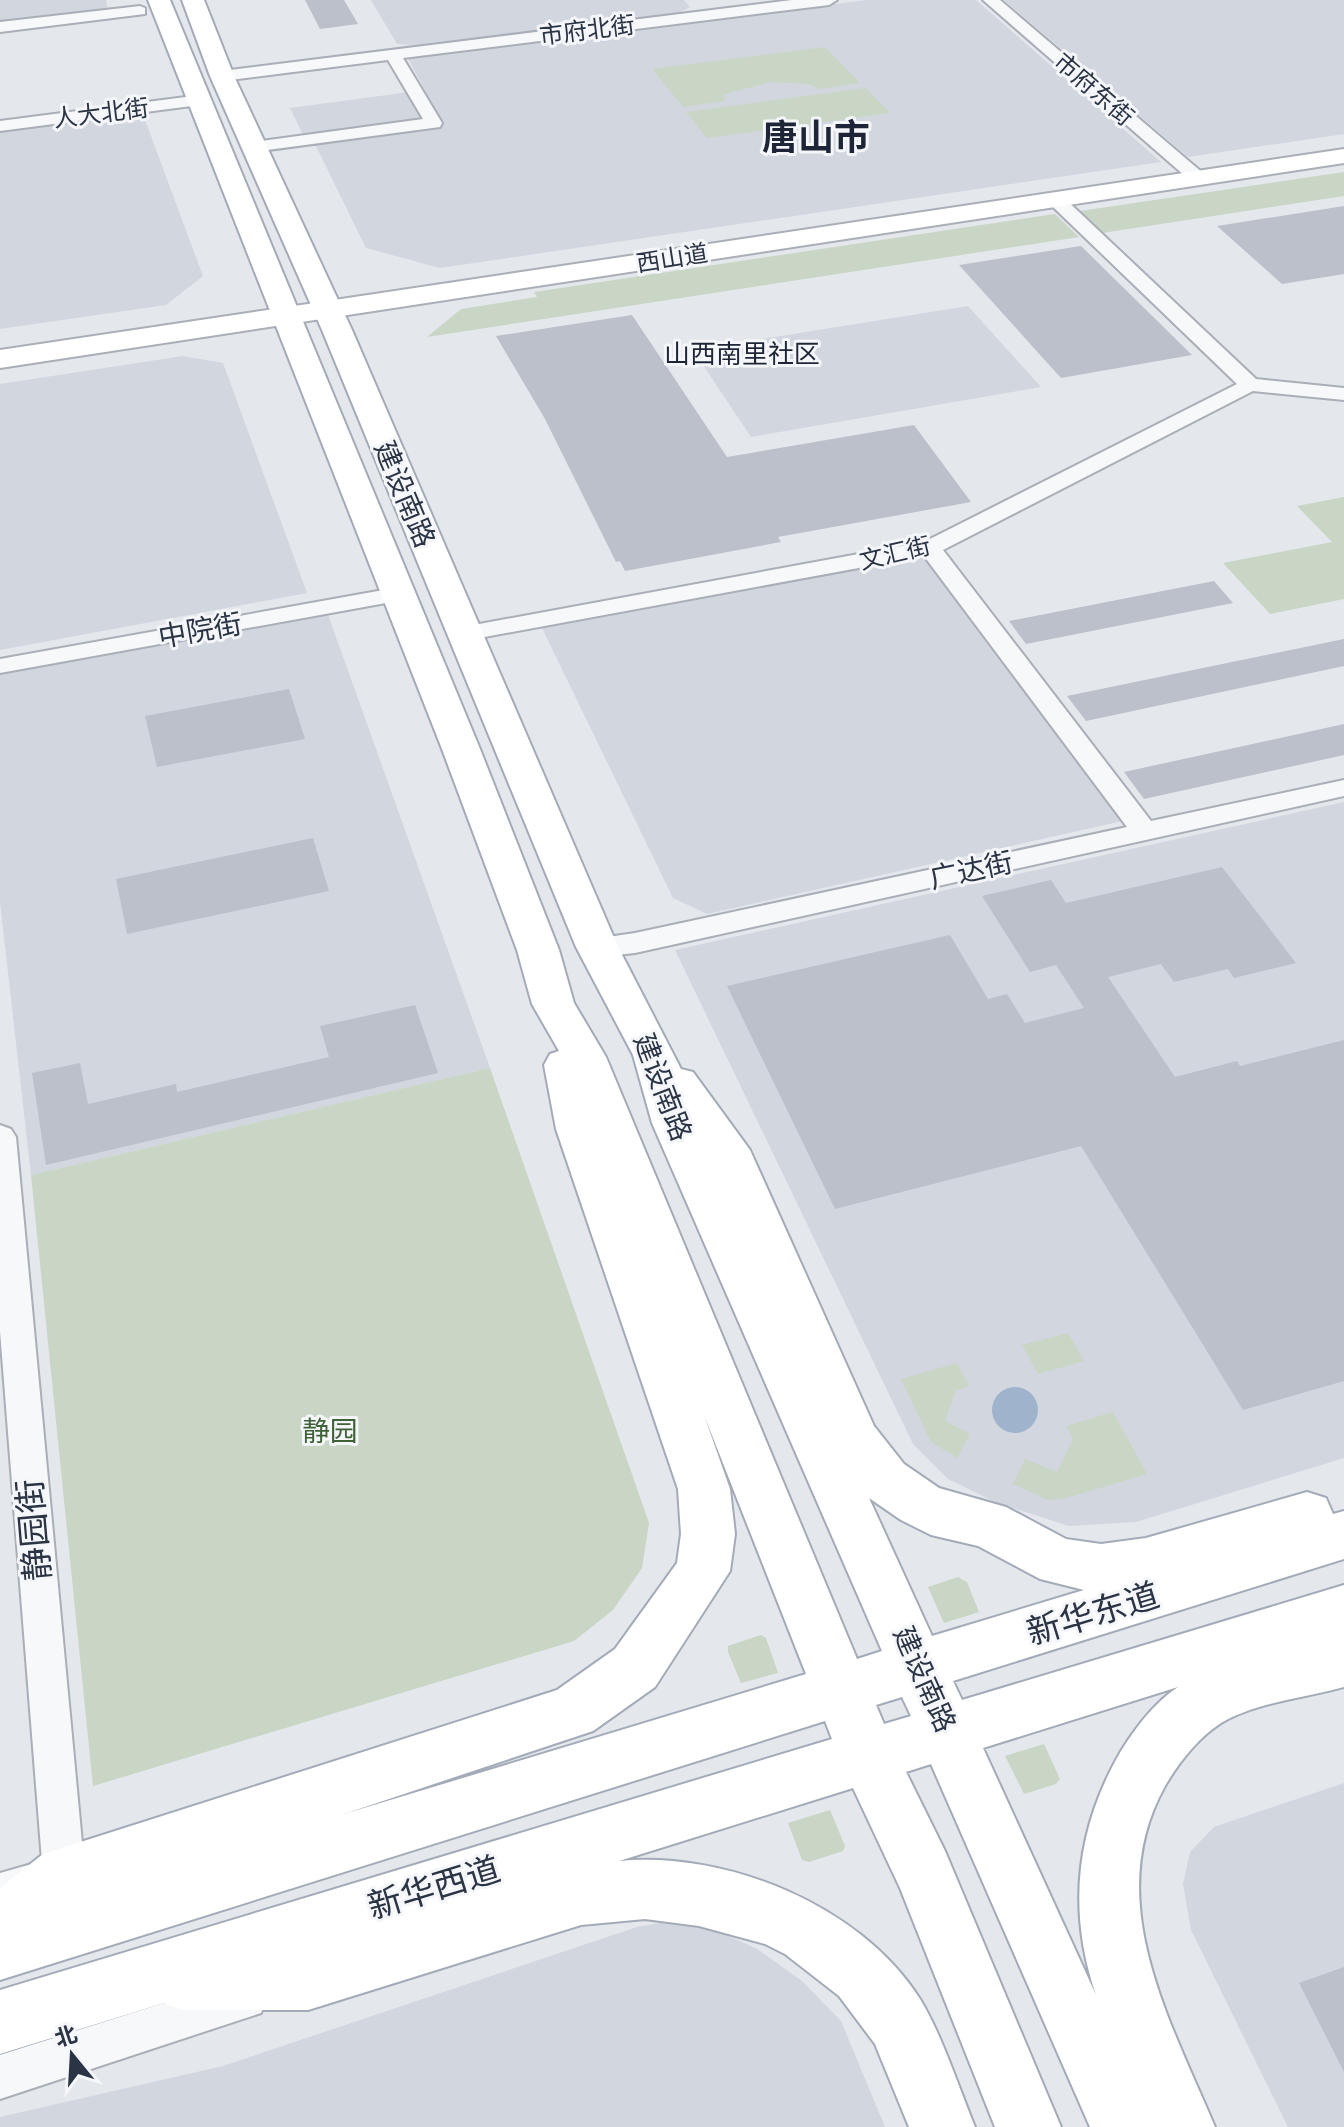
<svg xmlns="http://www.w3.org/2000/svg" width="1344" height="2127" font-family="'Space Grotesk','Noto Sans SC',sans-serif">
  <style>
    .built { fill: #d2d6de }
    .green { fill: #c9d6c5 }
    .water { fill: #9fb4cc }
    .building { fill: #bbc0ca }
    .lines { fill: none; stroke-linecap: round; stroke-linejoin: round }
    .street-casing { stroke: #a9aeb7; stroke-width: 4 }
    .secondary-casing { stroke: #a9aeb7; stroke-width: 4 }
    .primary-casing { stroke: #a3abb8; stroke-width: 4 }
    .street { fill: #f7f8fa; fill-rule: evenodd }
    .secondary { fill: #fff; fill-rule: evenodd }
    .primary { fill: #fff; fill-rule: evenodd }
    .labels { text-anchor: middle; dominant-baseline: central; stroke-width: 6; stroke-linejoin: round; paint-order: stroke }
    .far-street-label { font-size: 24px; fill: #2b3445; stroke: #f4f6f9 }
    .far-quarter-label { font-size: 26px; fill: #1d2536; stroke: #f4f6f9 }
    .street-label { font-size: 28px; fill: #2b3445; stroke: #f4f6f9 }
    .park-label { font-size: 28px; fill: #3f6138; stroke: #f4f6f9 }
    .near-street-label { font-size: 34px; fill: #2b3445; stroke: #f4f6f9 }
    .far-town-label { font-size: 36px; font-weight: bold; fill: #1d2536; stroke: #f4f6f9 }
  </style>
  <rect width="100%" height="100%" fill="#e4e7ec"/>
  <path class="built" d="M0 0H106L110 20 0 33Z
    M371 0H684L690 7 678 13 412 45 397 44Z
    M867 0H976L1161 162 440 268 366 248 316 146 306 141 290 108 425 90 407 57Z
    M1004 0H1344V134L1188 157Z
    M142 112 203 276 166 305 0 329V130Z
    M968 306 1041 387 751 437 693 350Z
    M183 356 223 363 307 593 0 650V384Z
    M929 553 1127 820 707 914 673 898 541 626Z
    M327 612 490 1068 31 1175 0 902V673Z
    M1344 802V1458L1136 1522 1069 1526 997 1503 948 1479 913 1444 675 950Z
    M1344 1783V2127H1288L1191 1930 1183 1884 1190 1852 1214 1827Z
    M666 1922 712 1928 757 1949 802 1981 841 2021 885 2127H0V2117L223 2066 637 1927Z"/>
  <path class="green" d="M825 47 860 83 819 89 809 84 771 82 725 94 724 101 683 107 652 69Z
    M866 88 890 113 707 138 686 112Z
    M1344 172V196L1102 233 1080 211Z
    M1055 214 1079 237 427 337 461 309 537 297 534 292Z
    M1344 497V599L1270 614 1223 563 1332 542 1297 506Z
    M490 1068 649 1523 642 1568 613 1610 574 1641 93 1786 31 1175Z
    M1068 1333 1084 1361 1038 1374 1022 1345Z
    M957 1363 969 1386 956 1390 945 1421 970 1434 957 1458 931 1442 901 1379Z
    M1113 1412 1147 1474 1063 1499 1048 1500 1013 1484 1025 1459 1057 1472 1073 1439 1066 1426Z
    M958 1577 967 1582 979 1612 944 1623 928 1587Z
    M761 1635 766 1638 778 1673 741 1683 728 1652V1646Z
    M1044 1744 1060 1779 1056 1784 1024 1794 1005 1756Z
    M830 1810 845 1846 843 1851 809 1862 802 1860 788 1823Z"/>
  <path class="water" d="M992 1410a23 23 0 1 1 46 0a23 23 0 1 1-46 0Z"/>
  <path class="building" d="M305 0H344L358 24 320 29Z
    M1344 206V274L1282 284 1217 226Z
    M1081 246 1192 355 1061 378 959 265Z
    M632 315 727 457 914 425 971 502 778 537 781 542 625 571 620 561 616 562 545 419 496 336Z
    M1214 581 1233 603 1026 644 1009 621Z
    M1344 639V666L1086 721 1067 696Z
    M289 689 305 739 157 767 145 716Z
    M1344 724V755L1144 799 1124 772Z
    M313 838 329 891 127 934 116 879Z
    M1222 867 1296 963 1234 978 1228 969 1174 982 1161 964 1108 977 1175 1077 1237 1061 1240 1066 1344 1040V1381L1243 1410 1081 1146 835 1209 727 986 950 935 988 999 1007 994 1025 1023 1084 1008 1056 965 1030 972 982 896 1051 880 1066 903Z
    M415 1005 438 1073 46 1165 32 1073 80 1063 88 1104 176 1084 177 1092 329 1057 320 1026Z
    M1344 1967V2072L1299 1983Z"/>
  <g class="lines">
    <defs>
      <path id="street" d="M792 0H837L829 5 403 58 442 123 440 127 253 152 244 147 247 143 423 119 388 60 222 81 214 76 222 71Z
        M983 0H1000L1204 174V182H1192Z
        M140 6 145 8V14L0 32V22Z
        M201 95 207 96V104L0 131V121Z
        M1056 195 1062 196 1256 379 1344 388V400L1253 391 943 550 1151 821 1344 780V796L635 953 597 957 587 954 583 947 587 940 635 933 1127 827 924 556 463 641 451 634 463 627 924 542 1237 384 1050 204V196Z
        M400 587 412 594 408 599 0 673V659Z
        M0 1125 11 1129 16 1137 85 1875 79 1890 0 1915V1873L42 1861 0 1331Z
        M246 1977 261 1983 267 1998 261 2013 0 2099V2055Z"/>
      <path id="secondary" d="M1344 149V163L0 368V350Z"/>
      <path id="primary" d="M148 0H170L480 749 559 950 574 1003 606 1057 857 1659 882 1651 652 1123 633 1055 576 947 322 330 210 76 182 0H204L234 76 352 330 618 947 681 1069 693 1072 750 1150 874 1426 904 1464 939 1488 1006 1507 1066 1539 1101 1544 1146 1538 1307 1492 1326 1498 1333 1514 1344 1511V1559L953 1681 962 1700 1344 1585V1687C1305 1698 1256 1702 1221 1723 1198 1738 1179 1762 1165 1786 1101 1900 1170 2020 1215 2127H1090L931 1764 906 1772 945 1851 1061 2127H995L900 1888 853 1788 619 1861C727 1851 860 1905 920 1999 941 2033 959 2088 975 2127H909L875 2044 839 1996 785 1954 765 1944 699 1926 645 1919 581 1925 308 2010H182L164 2003 0 2054V1990L832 1739 825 1721 0 1980V1888L43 1854 557 1690 615 1649 677 1563 681 1534 678 1489 556 1129 544 1065 550 1054 559 1051 532 1004 517 950 442 749ZM704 1415 806 1674 344 1814 593 1731 655 1687 730 1571 735 1534 730 1489ZM869 1498 901 1520 931 1535 978 1546 1040 1579 1084 1590 932 1636ZM1178 1687C1154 1703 1136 1727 1121 1751 1076 1828 1067 1910 1096 1995L983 1748ZM902 1697 911 1716 884 1724 876 1705Z"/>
    </defs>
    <use href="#street" class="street-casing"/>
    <use href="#secondary" class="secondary-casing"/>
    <use href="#primary" class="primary-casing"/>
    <use href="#street" class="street"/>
    <use href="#secondary" class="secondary"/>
    <use href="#primary" class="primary"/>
  </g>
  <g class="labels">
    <g class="far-street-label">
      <text transform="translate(587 30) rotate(-7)">市府北街</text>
      <text transform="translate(1094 89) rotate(41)">市府东街</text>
      <text transform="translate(101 113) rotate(-7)">人大北街</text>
      <text transform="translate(672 258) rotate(-9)">西山道</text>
      <text transform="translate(895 553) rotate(-13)">文汇街</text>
    </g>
    <g class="far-quarter-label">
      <text x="742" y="354">山西南里社区</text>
    </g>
    <g class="street-label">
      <text transform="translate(405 494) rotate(67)">建设南路</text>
      <text transform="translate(200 630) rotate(-10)">中院街</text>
      <text transform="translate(971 870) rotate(-12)">广达街</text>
      <text transform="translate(663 1087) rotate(69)">建设南路</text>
      <text transform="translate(925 1679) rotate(66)">建设南路</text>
    </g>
    <g class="park-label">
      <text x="330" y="1431">静园</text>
    </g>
    <g class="near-street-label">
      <text transform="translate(34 1530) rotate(-95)">静园街</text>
      <text transform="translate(1093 1614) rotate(-17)">新华东道</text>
      <text transform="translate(434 1888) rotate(-17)">新华西道</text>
    </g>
    <g class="far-town-label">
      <text x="816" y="138">唐山市</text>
    </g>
  </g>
  <g transform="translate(72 2055) rotate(342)" stroke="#f4f6f9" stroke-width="6" paint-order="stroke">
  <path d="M0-6L14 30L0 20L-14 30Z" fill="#2b3445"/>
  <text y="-12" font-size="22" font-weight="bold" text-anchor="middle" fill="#2b3445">北</text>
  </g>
</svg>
